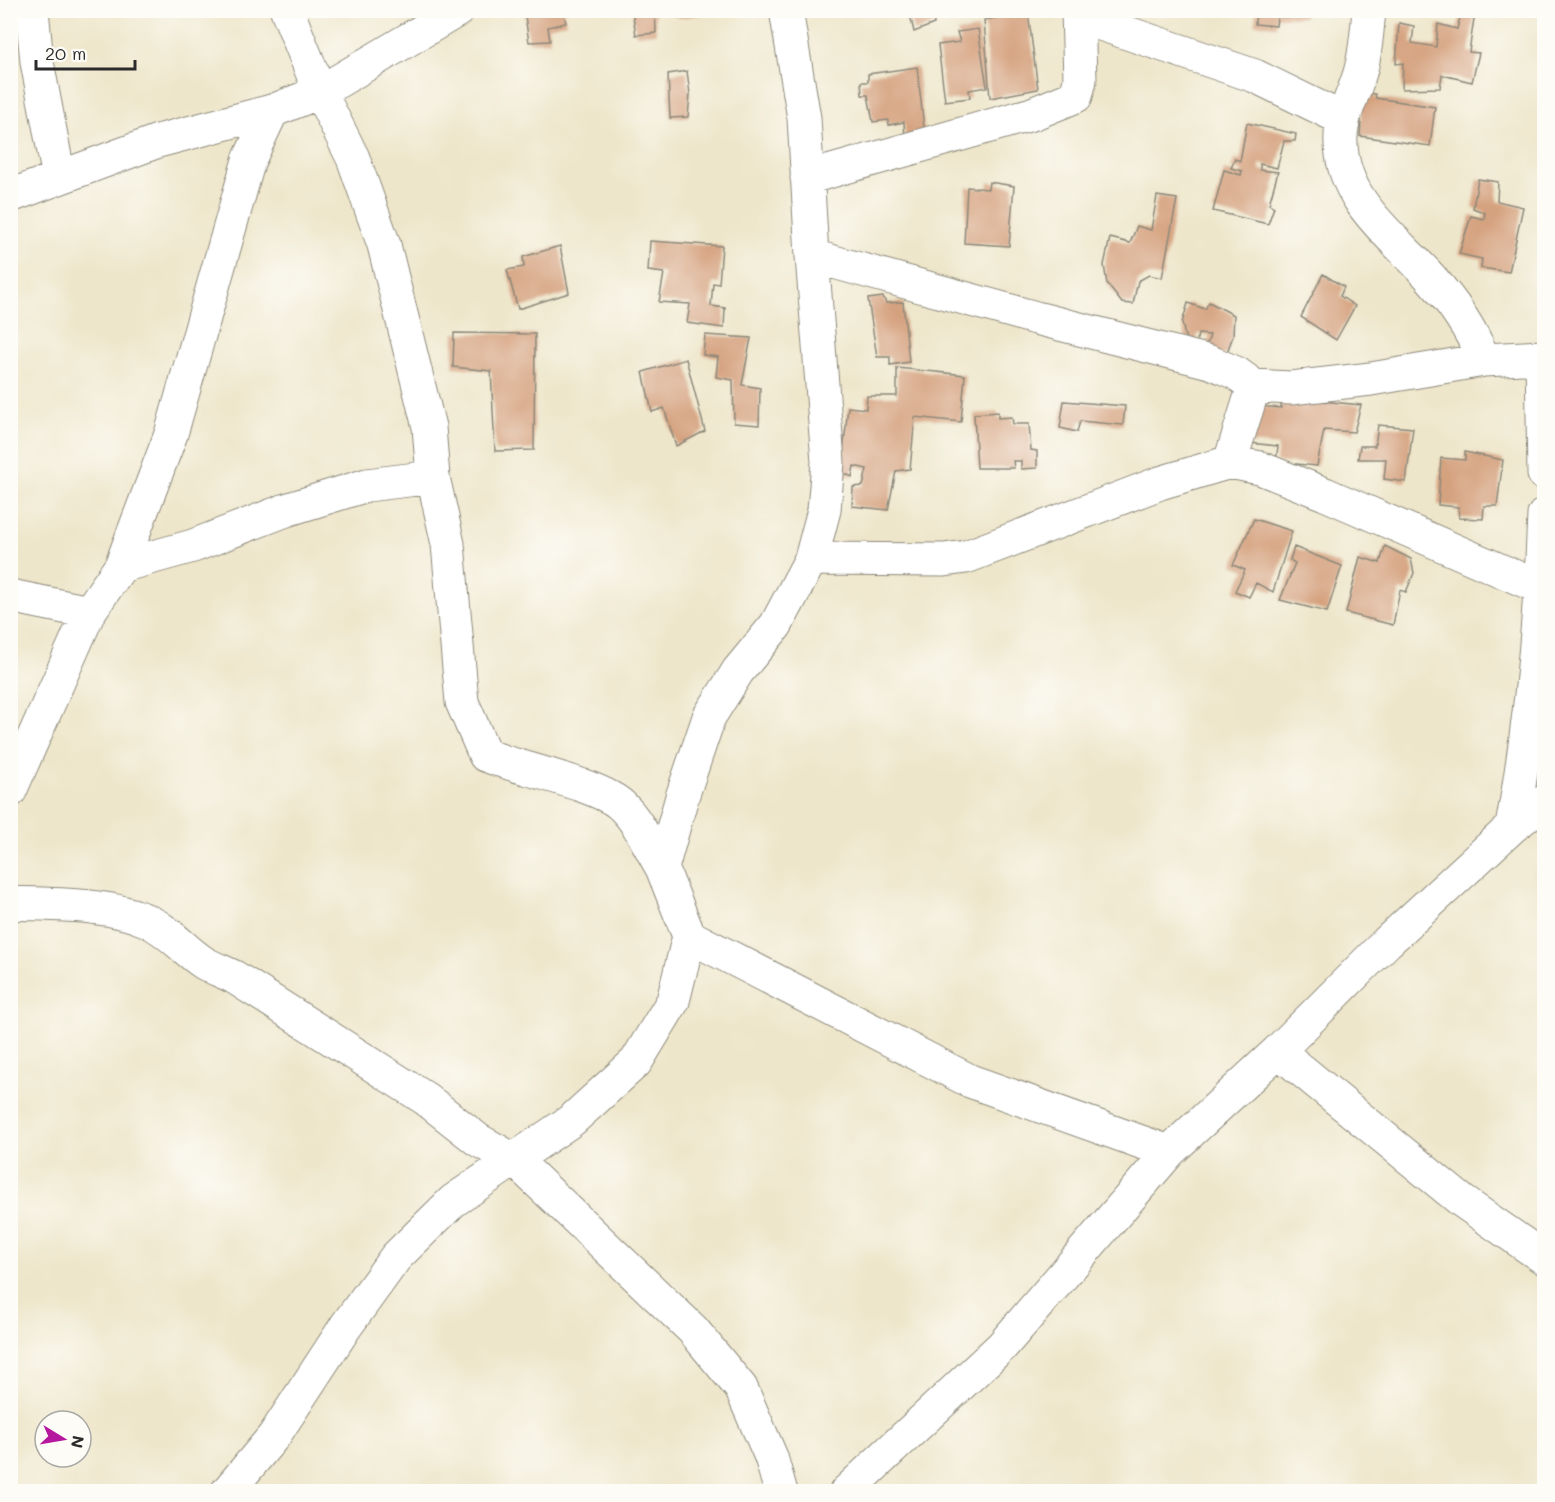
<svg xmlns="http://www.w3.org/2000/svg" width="1555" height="1502" font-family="Mali,sans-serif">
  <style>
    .building { fill: #d5a27f }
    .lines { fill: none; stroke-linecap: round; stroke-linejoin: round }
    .minor-casing { stroke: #8c887a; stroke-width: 35 }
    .minor { stroke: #fff; stroke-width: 33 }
  </style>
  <rect width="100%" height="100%" fill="#fdfcf7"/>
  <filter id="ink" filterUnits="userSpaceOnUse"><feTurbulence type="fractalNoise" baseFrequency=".0167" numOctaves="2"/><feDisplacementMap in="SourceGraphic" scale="12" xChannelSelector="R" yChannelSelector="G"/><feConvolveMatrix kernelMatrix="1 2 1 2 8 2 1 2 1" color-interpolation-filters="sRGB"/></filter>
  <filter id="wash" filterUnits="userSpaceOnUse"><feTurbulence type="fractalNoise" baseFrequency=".008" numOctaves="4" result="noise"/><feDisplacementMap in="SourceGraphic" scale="24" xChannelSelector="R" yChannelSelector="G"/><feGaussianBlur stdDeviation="1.35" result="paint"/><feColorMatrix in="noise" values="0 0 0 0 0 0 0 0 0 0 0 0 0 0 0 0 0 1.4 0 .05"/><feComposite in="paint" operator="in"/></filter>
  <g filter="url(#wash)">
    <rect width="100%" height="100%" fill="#eee6ca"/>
    <g id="blocks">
      <path class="building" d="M524 10H563L566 23 548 27 550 41 529 42Z
        M632 10H655L656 33 636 35Z
        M677 10H719V12L678 18Z
        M909 10H933L934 24 914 32Z
        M1256 10H1305L1304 17H1277L1276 26 1255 24Z
        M1462 10 1475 12 1469 52 1479 53 1472 82 1442 75 1440 88 1402 89 1403 63 1396 64 1399 23 1414 26 1412 43 1436 47 1438 24 1457 29Z
        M1028 12 1038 89 990 98 984 20Z
        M978 29 987 87 969 90 970 98 945 101 938 45 960 42 957 32Z
        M917 67 925 136 905 138 904 122 889 125 888 120 873 122 868 95H862L861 82H868V74Z
        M687 71 690 94 688 117 670 118 668 74Z
        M1363 93 1375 94 1376 98 1435 107 1430 146 1360 136Z
        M1247 123 1296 134 1295 141H1284L1277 168 1260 164V170L1278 172 1269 204 1274 207 1268 224 1213 211 1224 170 1241 175 1242 171 1231 168 1235 159 1240 161Z
        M1478 179 1498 182 1497 201 1523 207 1509 272 1481 268 1482 259 1459 254 1471 216 1484 219 1485 213 1473 208Z
        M989 182 1014 186 1009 246 964 243 967 187 988 189Z
        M1157 196 1177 199 1162 278 1149 275 1138 281 1133 304 1122 303 1107 284 1104 265 1110 238 1130 243 1137 226 1151 230Z
        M650 241 722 246 719 284 713 283 711 306 725 308 724 328 687 323 690 304 659 302 664 273 648 271Z
        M560 246 569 293 518 309 507 270 524 267 523 257Z
        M1323 274 1344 287 1340 296 1355 306 1336 340 1301 317Z
        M883 297 886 303 903 302 909 362 890 365V357H877L868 299Z
        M1209 302 1234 315 1233 336 1226 355 1204 353 1210 335 1198 334 1196 343 1186 340 1182 323 1188 303 1205 309Z
        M454 333 535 334 534 450 495 451 491 371 453 367Z
        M705 335 751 338 742 385 760 388 759 425 734 423 733 380 716 377 718 357 703 355Z
        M686 359 705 431 676 446 664 408 652 412 643 372Z
        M897 368 965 375 961 422 915 417 910 469 896 471 888 510 852 506 853 487 863 486 867 469 854 466 852 477 841 472 848 407 866 409 867 396H897Z
        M1281 397 1361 405 1354 432 1324 430 1317 466 1276 462 1278 446 1250 443 1256 406 1281 408Z
        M1064 401 1125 406 1123 425 1080 421 1077 432 1060 428Z
        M998 412V418L1012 417 1013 424H1029L1031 450 1037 451V468L1021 469V461H1013L1014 468H977L974 414Z
        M1378 425 1413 428 1406 482 1384 479 1386 459H1358L1360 446H1375Z
        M1465 452 1503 460 1497 506H1484L1483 519 1459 518 1458 507 1438 505 1441 458 1465 460Z
        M1254 519 1292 531 1273 592 1256 583 1249 597 1235 591 1245 570 1233 565Z
        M1385 546 1411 559 1414 573 1406 592 1400 590 1393 625 1346 613 1360 557 1380 563Z
        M1294 547 1342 566 1327 612 1280 600 1295 563 1290 560Z"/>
    </g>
  </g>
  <g filter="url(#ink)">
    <use href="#blocks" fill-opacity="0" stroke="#8c887a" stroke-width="1.5"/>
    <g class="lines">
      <defs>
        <path id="minor" d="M32 10 37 62 59 178
          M287 10 320 92 353 158 384 245 429 427 433 477 448 544 462 702 485 755C517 768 601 785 622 806 639 822 650 848 662 868
          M1369 10C1367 30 1366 51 1361 69 1355 94 1339 117 1341 144 1343 202 1394 237 1430 277 1453 302 1471 329 1484 360
          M1080 17 1255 76 1343 119
          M807 178 1032 114 1076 96 1080 80 1078 10
          M10 196 158 141 272 111 320 92 458 10
          M812 256 1036 318 1210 362 1236 373 1254 386 1291 388 1371 379 1484 360 1544 357
          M1542 357 1544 474
          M1230 462 1254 386
          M811 559 944 560 966 557 1160 483 1230 462 1260 468 1325 494 1541 588
          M121 566 193 546 286 510 367 485 433 477
          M10 596 89 612
          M10 791 89 612 121 566 171 434 249 160 272 111
          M1512 827C1531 723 1540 620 1544 515
          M10 903C52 905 110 903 148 921 171 932 185 951 204 963 213 968 224 972 234 977L426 1099 478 1140 516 1161 693 1330 741 1388 771 1457 781 1492
          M689 936 970 1081 1169 1152
          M1278 1051 1462 1201 1544 1258
          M227 1492 274 1436 346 1326 396 1257 453 1201 572 1120 636 1062 673 1001 689 936 662 868 682 797 709 717 738 671 776 625 811 559 824 510 828 462 812 256 804 118 786 10
          M846 1492 1002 1346 1169 1152 1278 1051 1387 942 1512 827 1544 802"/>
      </defs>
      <use href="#minor" class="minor-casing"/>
      <use href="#minor" class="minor"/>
    </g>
  </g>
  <rect width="1555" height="1502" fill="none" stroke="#fdfcf7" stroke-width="36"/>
  <g transform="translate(63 1439) rotate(101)"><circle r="28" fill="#fdfcf7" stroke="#a9a8a5" stroke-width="1.5"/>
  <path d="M0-4.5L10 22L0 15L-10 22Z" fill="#b5179e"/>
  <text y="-9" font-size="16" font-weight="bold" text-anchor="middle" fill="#2b2b2b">N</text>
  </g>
  <path d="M36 60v9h99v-9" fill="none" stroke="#2b2b2b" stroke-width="3"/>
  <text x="45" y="60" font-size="18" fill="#2b2b2b" stroke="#fdfcf7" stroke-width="4.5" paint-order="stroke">20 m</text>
</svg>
